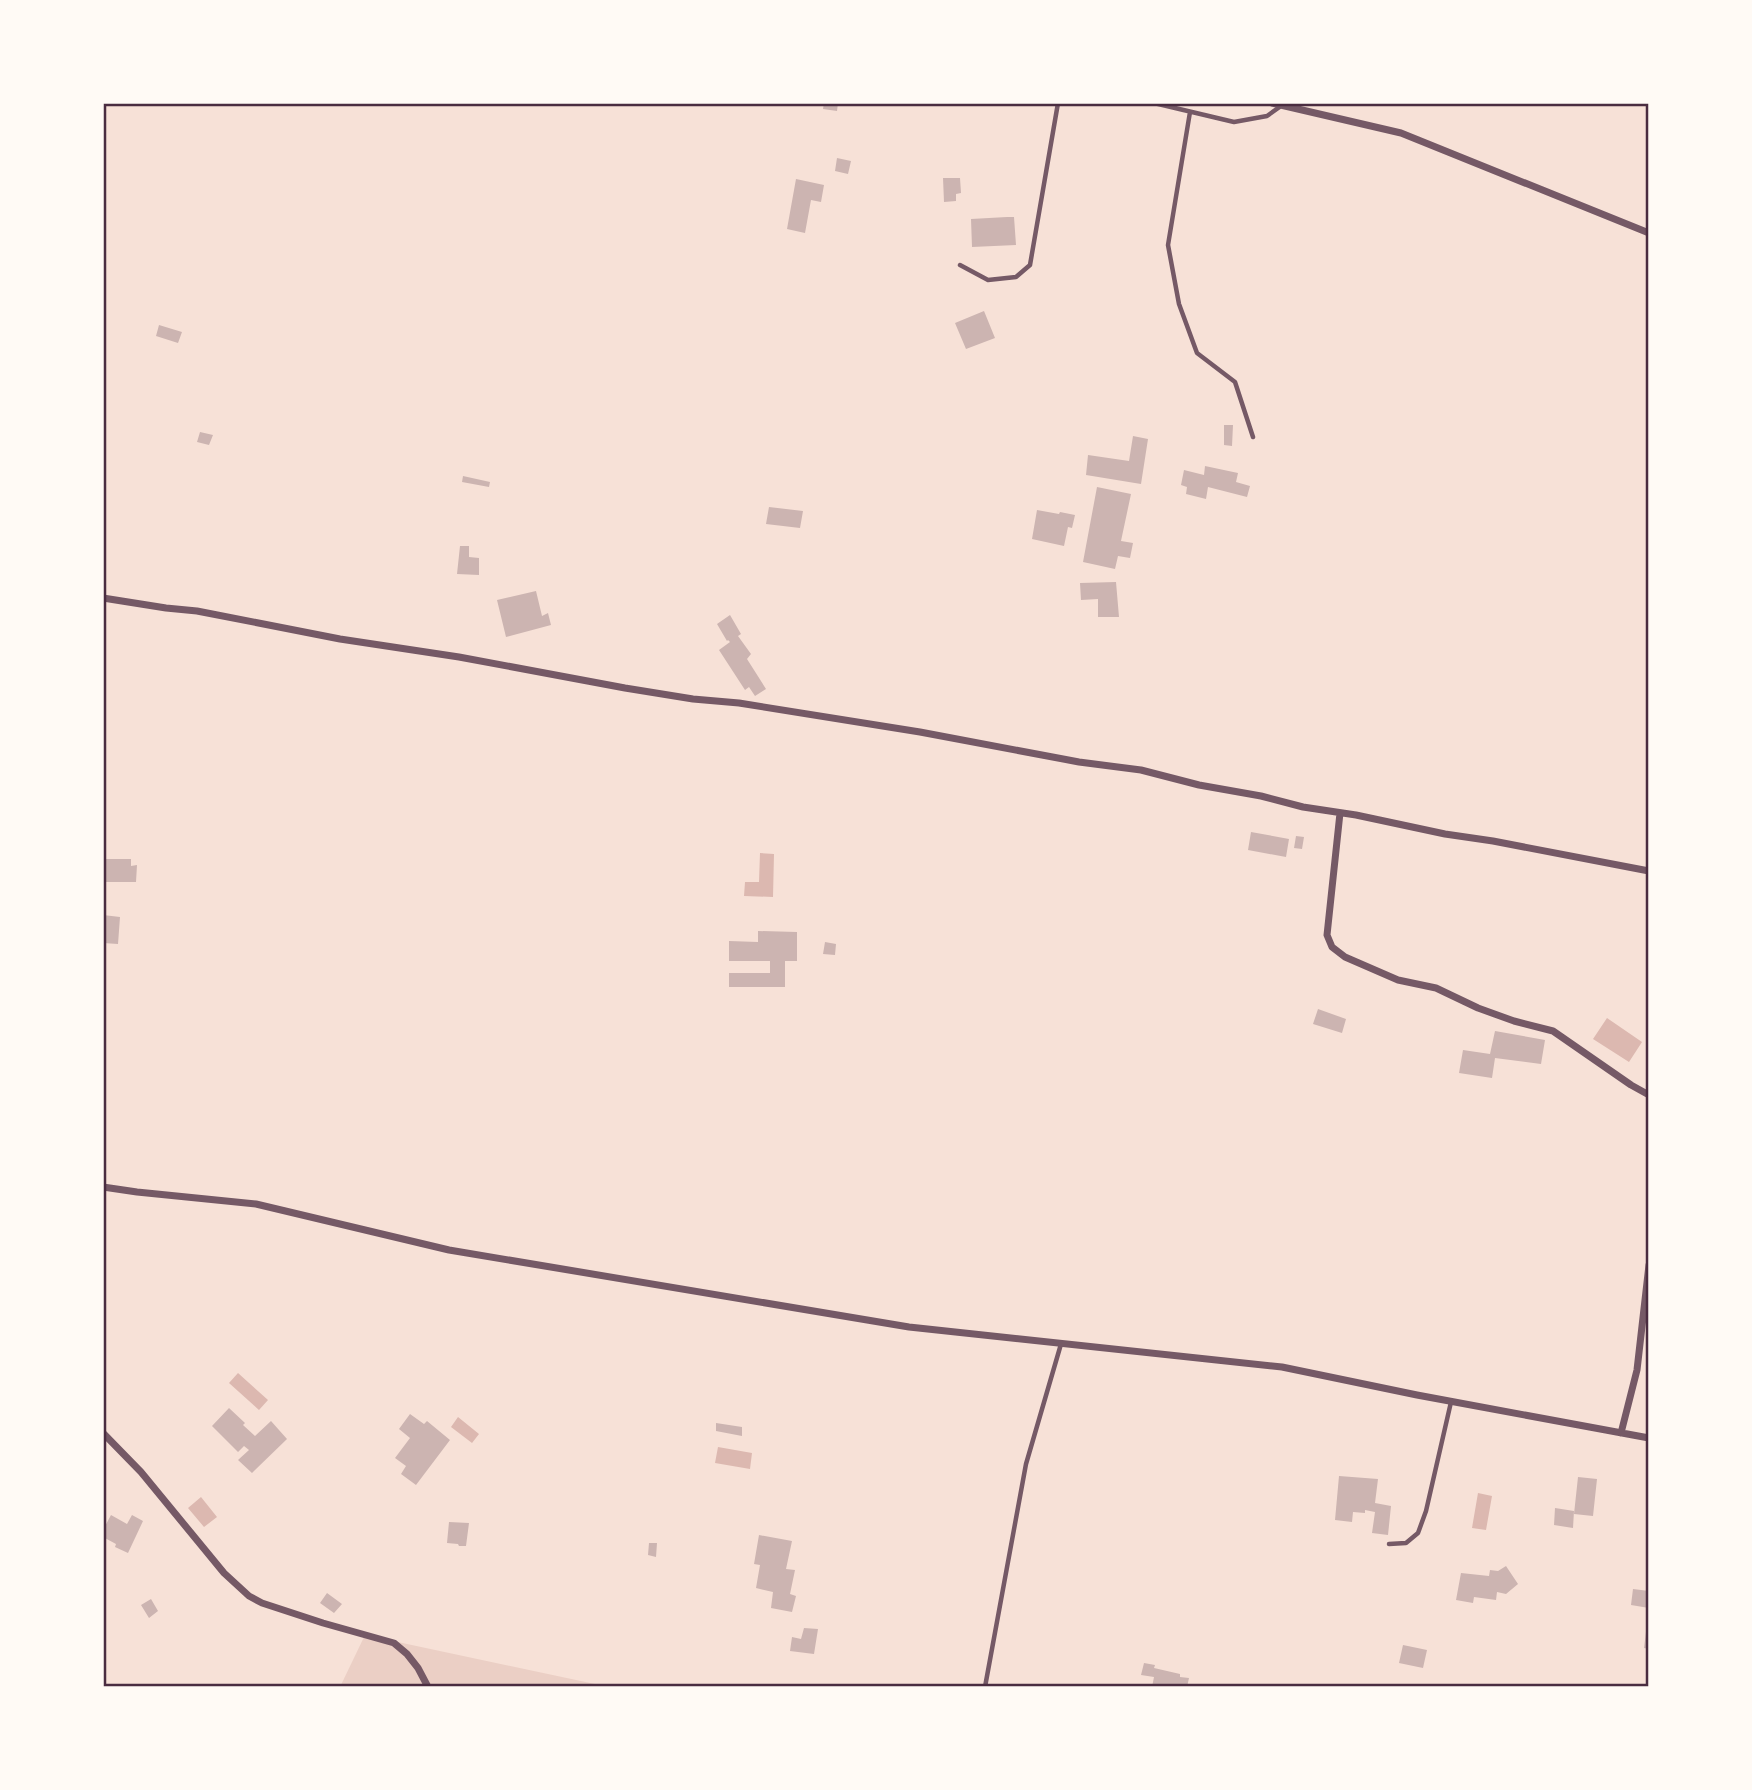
<svg xmlns="http://www.w3.org/2000/svg" width="1752" height="1790" font-family="'IBM Plex Sans',sans-serif">
  <style>
    .green { fill: #ebcfc5 }
    .water { fill: #dcb8b0 }
    .building { fill: #ccb4b1 }
    .lines { fill: none; stroke-linecap: round; stroke-linejoin: round }
    .service { stroke: #755966; stroke-width: 4.5 }
    .minor { stroke: #755966; stroke-width: 7 }
    .neatline { fill: none; stroke: #4a2c40; stroke-width: 2.5 }
  </style>
  <rect width="100%" height="100%" fill="#f7e1d7"/>
  <path class="green" d="M365 1635 609 1687H340Z"/>
  <path class="water" d="M760 853 774 854 773 897 744 896 745 882H759Z
    M1607 1018 1642 1042 1629 1062 1593 1039Z
    M238 1373 268 1400 259 1410 229 1383Z
    M458 1417 479 1434 472 1443 451 1427Z
    M718 1447 752 1453 750 1469 715 1463Z
    M1478 1493 1492 1496 1486 1530 1472 1528Z
    M201 1497 217 1517 204 1527 188 1508Z"/>
  <path class="building" d="M824 103H838L837 111 823 109Z
    M837 158 851 161 848 174 835 171Z
    M943 178H960L961 193 956 194V201L944 202Z
    M796 179 824 185 821 202 811 200 805 233 787 229Z
    M1007 217H1014L1016 245 972 247 971 219Z
    M984 311 995 338 966 349 955 323Z
    M159 325 182 332 178 343 156 336Z
    M1224 425H1233L1232 446 1224 445Z
    M200 432 213 435 209 445 197 442Z
    M1133 436 1148 439 1141 484 1086 475 1088 455 1129 461Z
    M1205 466 1238 473 1236 482 1250 486 1247 497 1208 487 1206 499 1186 494 1187 487 1181 485 1184 470 1204 475Z
    M463 476 490 482 489 487 462 482Z
    M1097 487 1131 494 1121 541 1133 543 1130 558 1118 556 1115 569 1083 562Z
    M769 507 803 511 800 528 766 524Z
    M1037 510 1059 514 1060 512 1075 515 1072 528 1068 527 1064 546 1032 539Z
    M460 546H469V557L479 558V575L457 574Z
    M1116 582 1119 617H1098V599L1081 600 1080 583Z
    M536 591 542 616 548 613 551 625 506 637 497 600Z
    M730 615 741 634 738 636 751 654 747 659 766 689 755 696 749 687 745 690 719 650 730 642 728 640 727 641 717 624Z
    M1251 832 1289 839 1286 857 1248 850Z
    M1296 836 1304 837 1302 849 1294 848Z
    M104 859H131V866L137 865 136 882H103Z
    M103 915 120 917 118 944 103 943Z
    M758 931 797 932V961H785V987H729V973H770V961H729V941L758 942Z
    M825 942 836 944 835 955 823 954Z
    M1318 1009 1346 1019 1342 1033 1313 1024Z
    M1495 1031 1545 1040 1541 1064 1495 1058 1492 1078 1459 1073 1463 1050 1490 1054Z
    M229 1408 245 1423 243 1425 255 1436 271 1421 287 1439 252 1473 238 1460 249 1450 244 1446 238 1452 212 1426Z
    M410 1414 424 1424 427 1421 450 1440 416 1485 401 1474 406 1466 395 1458 410 1438 399 1429Z
    M716 1423 742 1427V1436L716 1431Z
    M1339 1476 1378 1479 1375 1503 1391 1506 1388 1535 1372 1533 1375 1512 1365 1510V1513L1353 1512 1352 1522 1335 1520Z
    M1578 1477 1597 1479 1593 1516 1574 1514Z
    M1555 1508 1574 1511 1573 1528 1554 1525Z
    M111 1515 127 1524 132 1515 143 1521 128 1553 115 1547 116 1544 103 1537V1530Z
    M449 1522 469 1523 466 1546H459L458 1544 447 1543Z
    M759 1535 792 1541 786 1569 795 1570 790 1594 796 1596 792 1612 771 1608 773 1592 756 1588 760 1565 754 1564Z
    M649 1543H657L656 1557 648 1555Z
    M1506 1566 1518 1584 1506 1594 1497 1592 1496 1600 1474 1597 1473 1603 1456 1600 1461 1573 1489 1576 1490 1570 1498 1571Z
    M1633 1589 1649 1591V1608L1631 1605Z
    M327 1593 342 1604 334 1613 320 1603Z
    M151 1599 158 1611 149 1618 141 1605Z
    M1647 1624H1649V1649L1644 1648Z
    M804 1628 818 1629 814 1654 790 1651 792 1637 801 1639Z
    M1403 1645 1427 1650 1423 1668 1399 1663Z
    M1144 1663 1155 1665 1154 1668 1180 1674V1677L1189 1678 1187 1687 1176 1685V1687H1152L1154 1677 1141 1675Z"/>
  <g class="lines">
    <path class="service" d="M1154 103 1234 122 1267 116 1281 106
      M1190 112 1168 245 1179 304 1197 353 1235 382 1253 437
      M960 265 988 280 1016 277 1030 265 1058 103
      M1389 1544 1406 1543 1418 1533 1426 1511 1451 1402
      M985 1687 1026 1464 1061 1344"/>
    <path class="minor" d="M1272 103 1401 133 1649 233
      M103 598 166 608 197 611 340 639 459 657 625 688 693 699 739 703 920 732 1079 762 1141 770 1199 785 1261 796 1303 807 1356 815 1445 834 1493 841 1649 871
      M1340 813 1327 935 1332 947 1345 957 1398 980 1436 988 1478 1008 1514 1021 1553 1031 1631 1085 1649 1095
      M103 1187 137 1192 256 1204 449 1250 909 1327 1282 1367 1417 1395 1649 1438
      M103 1433 141 1472 224 1573 249 1596 262 1603 323 1623 394 1643 407 1654 418 1668 428 1687
      M1621 1433 1637 1370 1649 1265"/>
  </g>
  <rect width="1752" height="1790" fill="none" stroke="#fffaf5" stroke-width="210"/>
  <rect x="105" y="105" width="1542" height="1580" class="neatline"/>
</svg>
